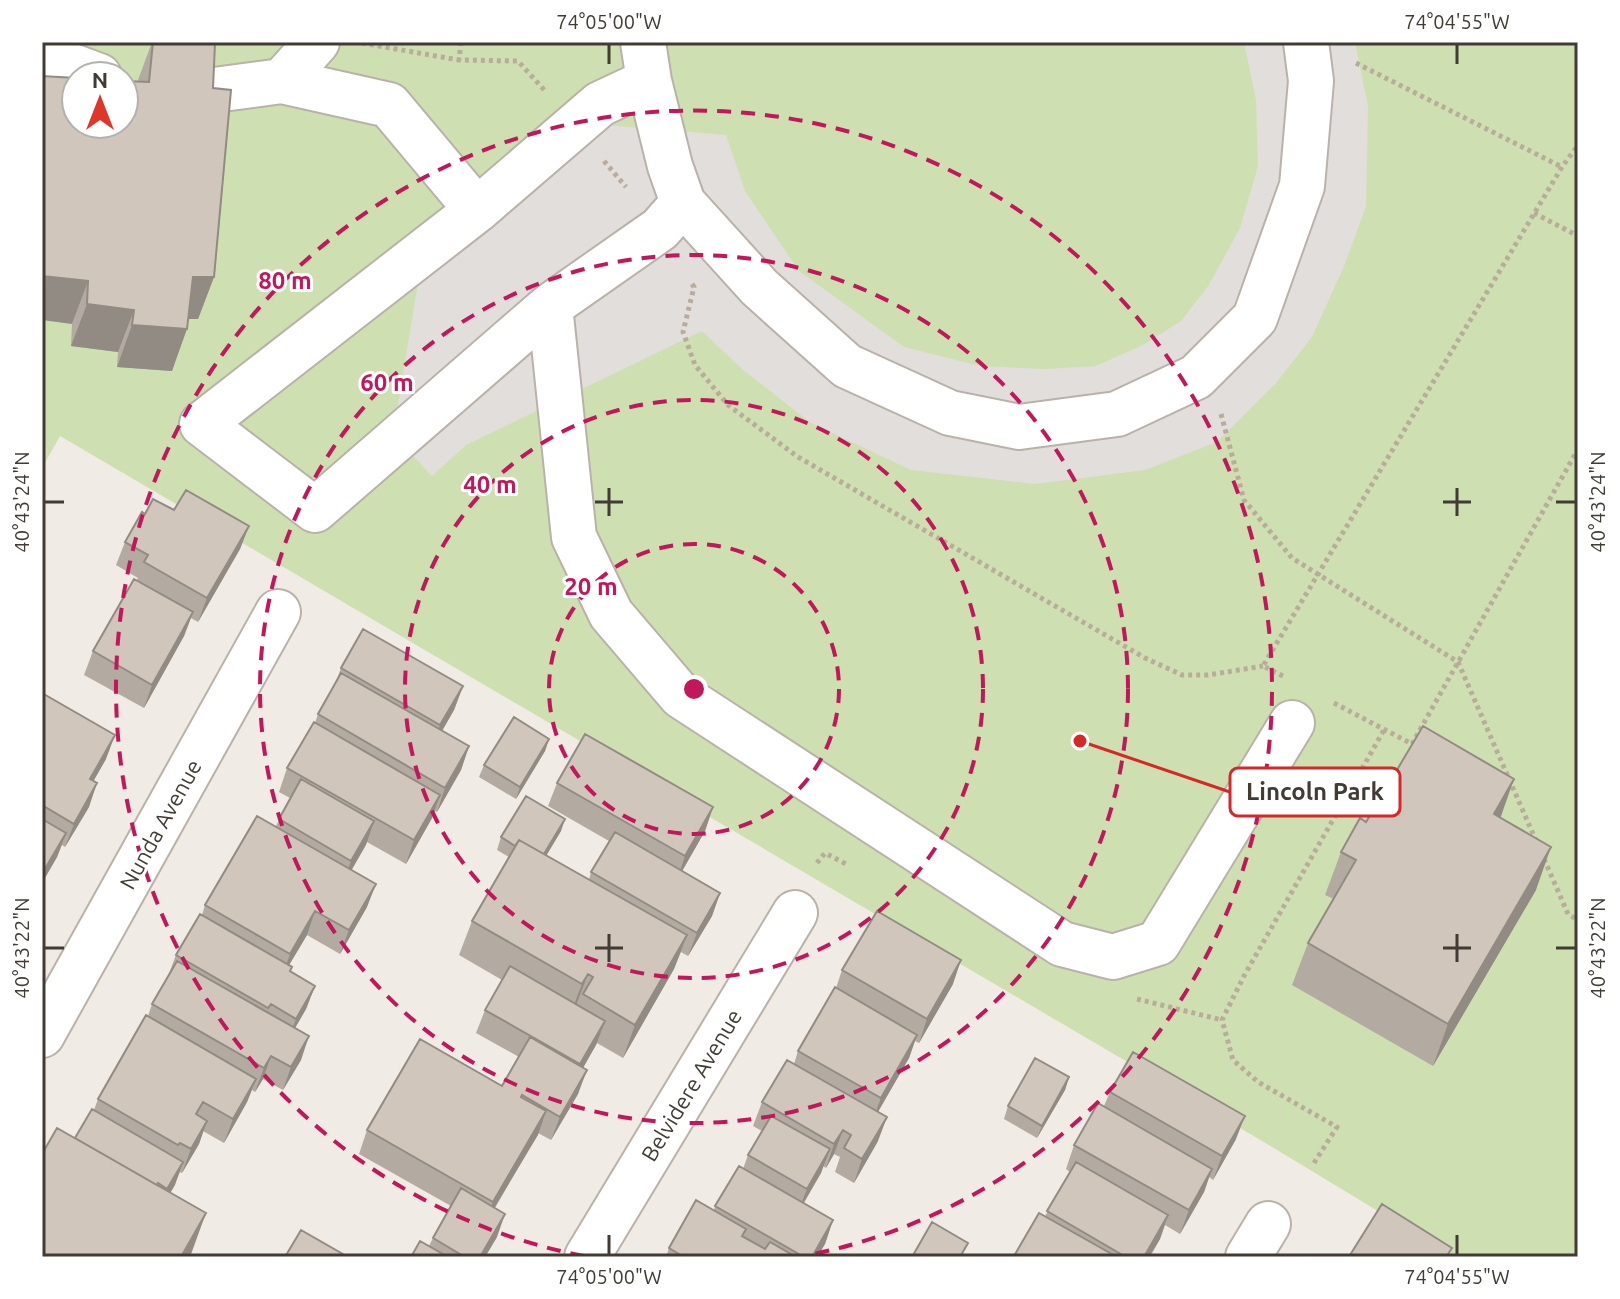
<svg xmlns="http://www.w3.org/2000/svg" width="1620" height="1299" font-family="Ubuntu,sans-serif">
  <style>
    .green { fill: #cee0b1; fill-rule: evenodd }
    .parking { fill: #e1dedc }
    .lines { fill: none; stroke-linecap: round; stroke-linejoin: round }
    .minor-casing { stroke: #bab2a8; stroke-width: 48 }
    .path { stroke: #baac9b; stroke-width: 5; stroke-dasharray: 4 4; stroke-linecap: butt }
    .minor { stroke: #fff; stroke-width: 44 }
    .wall { fill: #b3aaa1 }
    .shaded-wall { fill: #928b83 }
    .building { fill: #d0c6bb; stroke: #928b83; stroke-width: 2 }
    .ticks { fill: none; stroke: #413b34; stroke-width: 3 }
    .ring { fill: none; stroke: #c2185b; stroke-width: 4; stroke-dasharray: 14 10 }
    .labels { text-anchor: middle; dominant-baseline: central; stroke-width: 6; stroke-linejoin: round; paint-order: stroke }
    .street-label { font-size: 22px; fill: #413b34; stroke: #fff }
    .centre { fill: #c2185b; stroke: #fff; stroke-width: 4 }
    .ring-label { font-size: 24px; text-anchor: middle; font-weight: bold; fill: #c2185b; stroke: #fff; stroke-width: 6; stroke-linejoin: round; paint-order: stroke }
    .leader { fill: none; stroke: #d62828; stroke-width: 3 }
    .callout-dot { fill: #d62828; stroke: #fff; stroke-width: 3 }
    .callout { fill: #fff; stroke: #d62828; stroke-width: 3 }
    .callout-label { font-size: 24px; text-anchor: middle; font-weight: bold; fill: #413b34 }
    .neatline { fill: none; stroke: #413b34; stroke-width: 3 }
    .ticks-label { font-size: 20px; text-anchor: middle; fill: #413b34 }
  </style>
  <rect width="100%" height="100%" fill="#f0ebe4"/>
  <path class="green" d="M42 42H1578V1257H1454L1252 1135 60 436 42 468ZM76 76H124V124H76Z"/>
  <path class="parking" d="M1244 42H1355L1368 106 1366 206 1345 264 1312 337 1276 383 1217 442 1145 470 1035 484 911 470 811 423 742 369 702 331 466 445 432 476 393 435 428 222 555 121 726 135 745 191 799 271 904 347 980 366 1045 369 1096 366 1143 345 1181 321 1209 285 1240 228 1258 166 1256 100Z"/>
  <g class="lines">
    <defs>
      <path id="minor" d="M643 42 649 81 670 166 683 203 759 287 847 366 950 413 1019 427 1117 414 1196 377 1255 318 1302 186 1311 81 1306 42
        M42 45 53 59 99 76
        M282 81 389 105 477 210
        M649 81 600 104 477 210 202 424 315 510 550 306 660 229 683 203
        M199 92 282 81 317 42
        M550 306 574 537 611 614 681 696 1062 944 1113 957 1158 943 1292 723
        M42 1035 278 612
        M587 1257 795 913
        M1248 1257 1268 1224"/>
    </defs>
    <use href="#minor" class="minor-casing"/>
    <path class="path" d="M461 42 459 60 518 61 546 92
      M362 43 459 60
      M1356 63 1562 167
      M604 161 626 187
      M1534 213 1578 236
      M692 284 694 287 683 332 695 365 728 405 798 457 1145 658 1182 675H1208L1263 666
      M1221 414 1244 500 1292 558 1458 662 1537 843
      M1283 676 1263 666 1562 167 1578 145
      M1334 703 1412 744 1578 449
      M1544 859 1568 914 1578 920
      M817 863 825 853 846 864
      M1137 999 1222 1020
      M1314 1163 1337 1127 1258 1082 1233 1060 1222 1020 1244 976 1384 730"/>
    <use href="#minor" class="minor"/>
  </g>
  <path class="wall" d="M152 42 213 88 214 277 198 319H188L172 371 117 367 118 352 71 346 72 324 138 80Z
    M174 510 249 526 240 549 198 622 191 618 184 636 144 708 84 675 93 651 138 578 116 565 125 542 145 514Z
    M341 668 463 686 454 710 442 731 469 746 461 770 437 812 435 811 432 818 406 864 367 842 351 870 367 907 340 954 307 935 289 965 292 967 290 972 315 986 306 1009 295 1028 301 1060 283 1090 263 1079 255 1092 252 1090 247 1102 224 1143 203 1131 199 1144 182 1173 180 1172 170 1193 75 1138 94 1110 98 1099 148 1016 152 1004 168 976 176 955 202 915 205 905 276 826 290 798 279 792 287 768 315 723 318 714 335 684Z
    M42 693 106 759 93 781 89 807 65 847 62 845 57 857 42 883Z
    M549 739 545 751 516 799 479 777 484 765Z
    M557 783 713 807 705 831 682 871 720 893 712 916 688 956 681 952 674 969 623 1058 597 1043 583 1068 578 1094 551 1140 538 1133 495 1208 497 1237 485 1257H411L429 1246 433 1238 451 1206 359 1154 367 1130 502 1086 519 1057 476 1033 485 1010 502 980 459 955 472 921 509 857 497 850 501 837 561 831 546 855 589 880 591 872 609 841 548 806Z
    M1500 818 1536 890 1433 1066 1292 985 1308 943 1334 899 1325 895 1341 852Z
    M842 970 953 984 919 1043 915 1041 909 1058 878 1112V1141L854 1183 835 1172 840 1157 834 1154 826 1168 823 1166 821 1173 804 1203 833 1220 825 1244 817 1257H666L669 1248 714 1210 715 1206 743 1169 748 1155 762 1131 753 1126 762 1102 794 1064 798 1051 836 988Z
    M1069 1077 1065 1090 1037 1138 1004 1119 1008 1106Z
    M1110 1092 1236 1139 1213 1180 1209 1177 1204 1192 1180 1234 1165 1225 1160 1239 1150 1257H1014L1039 1213 1045 1216 1070 1172 1066 1169 1074 1145 1104 1106Z"/>
  <path class="shaded-wall" d="M42 276 88 281 72 324 42 320Z
    M193 277H214L198 319H177Z
    M87 304 134 310 118 352 71 346Z
    M132 325 187 329 172 371 117 367Z
    M249 526 240 549 198 622 207 598Z
    M193 612 184 636 144 708 152 685Z
    M463 686 454 710 432 748 440 725Z
    M115 735 106 759 81 803 90 779Z
    M549 739 545 751 516 799 520 787Z
    M469 746 461 770 437 812 445 788Z
    M1514 779 1499 822 1494 814Z
    M97 783 89 807 65 847 74 824Z
    M440 795 432 818 406 864 414 840Z
    M713 807 705 831 677 880 685 856Z
    M565 819 561 831 536 873 540 861Z
    M374 821 366 845 343 885 351 861Z
    M66 833 57 857 42 883V874Z
    M1551 847 1536 890 1433 1066 1448 1024Z
    M376 884 367 907 340 954 349 930Z
    M720 893 712 916 688 956 697 933Z
    M315 911 307 935 282 977 290 954Z
    M687 935 674 969 623 1058 635 1025Z
    M961 960 953 984 919 1043 927 1019Z
    M588 974 575 1008 569 1018 582 984Z
    M315 986 306 1009 287 1042 296 1019Z
    M605 1021 596 1045 572 1087 580 1064Z
    M917 1035 909 1058 872 1122 881 1098Z
    M309 1036 301 1060 283 1090 291 1067Z
    M271 1056 263 1079 255 1092 264 1068Z
    M587 1070 578 1094 551 1140 560 1117Z
    M1069 1077 1065 1090 1037 1138 1042 1126Z
    M256 1079 247 1102 224 1143 233 1119Z
    M546 1111 538 1135 484 1225 493 1202Z
    M1245 1116 1236 1139 1213 1180 1222 1156Z
    M887 1117 878 1141 854 1183 862 1159Z
    M207 1121 199 1144 182 1173 191 1149Z
    M843 1130 834 1154 826 1168 834 1144Z
    M830 1149 821 1173 798 1212 807 1189Z
    M183 1162 175 1185 159 1212 167 1189Z
    M1212 1169 1204 1192 1180 1234 1189 1210Z
    M206 1213 190 1257H181Z
    M505 1214 497 1237 485 1257H480Z
    M1168 1215 1160 1239 1149 1257H1144Z
    M833 1220 825 1244 817 1257H812Z"/>
  <path class="building" d="M153 42 215 43 213 88 231 90 214 277H193L187 329 132 325 134 310 87 304 88 281 42 276V76L76 78V124H124V81L149 82Z
    M186 490 249 526 207 598 144 562 148 555 125 542 142 512 145 514 153 499 174 510Z
    M134 579 193 612 152 685 93 651Z
    M363 629 463 686 440 725 341 668Z
    M341 673 469 746 445 788 318 714Z
    M42 693 115 735 90 779 97 783 74 824 42 805Z
    M514 717 549 739 520 787 484 765Z
    M314 722 440 795 414 840 287 768Z
    M1423 726 1514 779 1494 814 1551 847 1448 1024 1308 943 1356 860 1341 852 1360 818 1366 822Z
    M585 734 713 807 685 856 557 783Z
    M301 779 374 821 351 861 279 819Z
    M526 796 565 819 544 854 519 840 515 846 501 837Z
    M257 816 376 884 349 930 315 911 290 954 205 905Z
    M42 819 66 833 42 874Z
    M615 832 720 893 697 933 591 872Z
    M519 840 687 935 635 1025 583 994 593 977 588 974 582 984 472 921Z
    M877 911 961 960 927 1019 842 970Z
    M200 914 292 967 290 971 315 986 296 1019 271 1004 268 1008 176 955Z
    M177 961 309 1036 291 1067 271 1056 264 1068 152 1004Z
    M510 966 605 1021 580 1064 485 1010Z
    M835 987 917 1035 881 1098 798 1051Z
    M146 1015 256 1079 233 1119 203 1102 196 1114 207 1121 191 1149 180 1143 178 1145 98 1099Z
    M530 1037 587 1070 560 1117 522 1095 521 1097 546 1111 493 1202 367 1130 420 1039 502 1086Z
    M1133 1052 1245 1116 1222 1156 1110 1092Z
    M1035 1058 1069 1077 1042 1126 1008 1106Z
    M787 1060 887 1117 862 1159 844 1148 851 1135 843 1130 834 1144 762 1102Z
    M1098 1103 1212 1169 1189 1210 1074 1145Z
    M92 1109 183 1162 167 1189 158 1183 157 1185 75 1138Z
    M771 1116 830 1149 807 1189 748 1155Z
    M57 1128 206 1213 181 1257H42V1154Z
    M1076 1162 1168 1215 1144 1257H1126L1047 1211Z
    M739 1166 833 1220 812 1257H804L715 1206Z
    M461 1188 505 1214 480 1257H465L433 1238Z
    M696 1200 746 1229 742 1236 765 1249 770 1242 796 1257H684L669 1248Z
    M1382 1204 1452 1248 1446 1257H1354L1350 1255Z
    M1039 1213 1117 1257 1014 1256Z
    M932 1222 968 1243 960 1257H912Z
    M301 1230 348 1257H285Z
    M420 1241 448 1257H411Z"/>
  <path class="ticks" d="M609 44V64M1457 44V64M609 488V516M1457 488V516M44 502H64M595 502H623M1443 502H1471M1556 502H1576M609 934V962M1457 934V962M44 948H64M595 948H623M1443 948H1471M1556 948H1576M609 1235V1255M1457 1235V1255"/>
  <g class="ring">
    <circle cx="694" cy="689" r="145"/>
    <circle cx="694" cy="689" r="289"/>
    <circle cx="694" cy="689" r="434"/>
    <path d="M584 1256A578 578 0 1 1 804 1256"/>
  </g>
  <g class="labels">
    <g class="street-label">
      <text transform="translate(160 824) rotate(-61)">Nunda Avenue</text>
      <text transform="translate(691 1085) rotate(-59)">Belvidere Avenue</text>
    </g>
  </g>
  <circle cx="694" cy="689" r="12" class="centre"/>
  <g class="ring-label">
    <text x="285" y="289">80 m</text>
    <text x="387" y="391">60 m</text>
    <text x="490" y="493">40 m</text>
    <text x="591" y="595">20 m</text>
  </g>
  <path class="leader" d="M1080 741L1230 792"/>
  <circle class="callout-dot" cx="1080" cy="741" r="8"/>
  <rect class="callout" x="1230" y="768" width="170" height="48" rx="8"/>
  <g class="callout-label">
    <text x="1315" y="800">Lincoln Park</text>
  </g>
  <rect width="1620" height="1299" fill="none" stroke="#ffffff" stroke-width="88"/>
  <g transform="translate(100 100)"><circle r="38" fill="#ffffff" stroke="#b3b1ae" stroke-width="2"/>
  <path d="M0-6L14 30L0 20L-14 30Z" fill="#e0362a"/>
  <text y="-12" font-size="22" font-weight="bold" text-anchor="middle" fill="#413b34">N</text>
  </g>
  <rect x="44" y="44" width="1532" height="1211" class="neatline"/>
  <g class="ticks-label">
    <text x="609" y="29">74°05'00"W</text>
    <text x="1457" y="29">74°04'55"W</text>
    <text transform="translate(22 502) rotate(-90)" y="7">40°43'24"N</text>
    <text transform="translate(1598 502) rotate(-90)" y="7">40°43'24"N</text>
    <text transform="translate(22 948) rotate(-90)" y="7">40°43'22"N</text>
    <text transform="translate(1598 948) rotate(-90)" y="7">40°43'22"N</text>
    <text x="609" y="1284">74°05'00"W</text>
    <text x="1457" y="1284">74°04'55"W</text>
  </g>
</svg>
